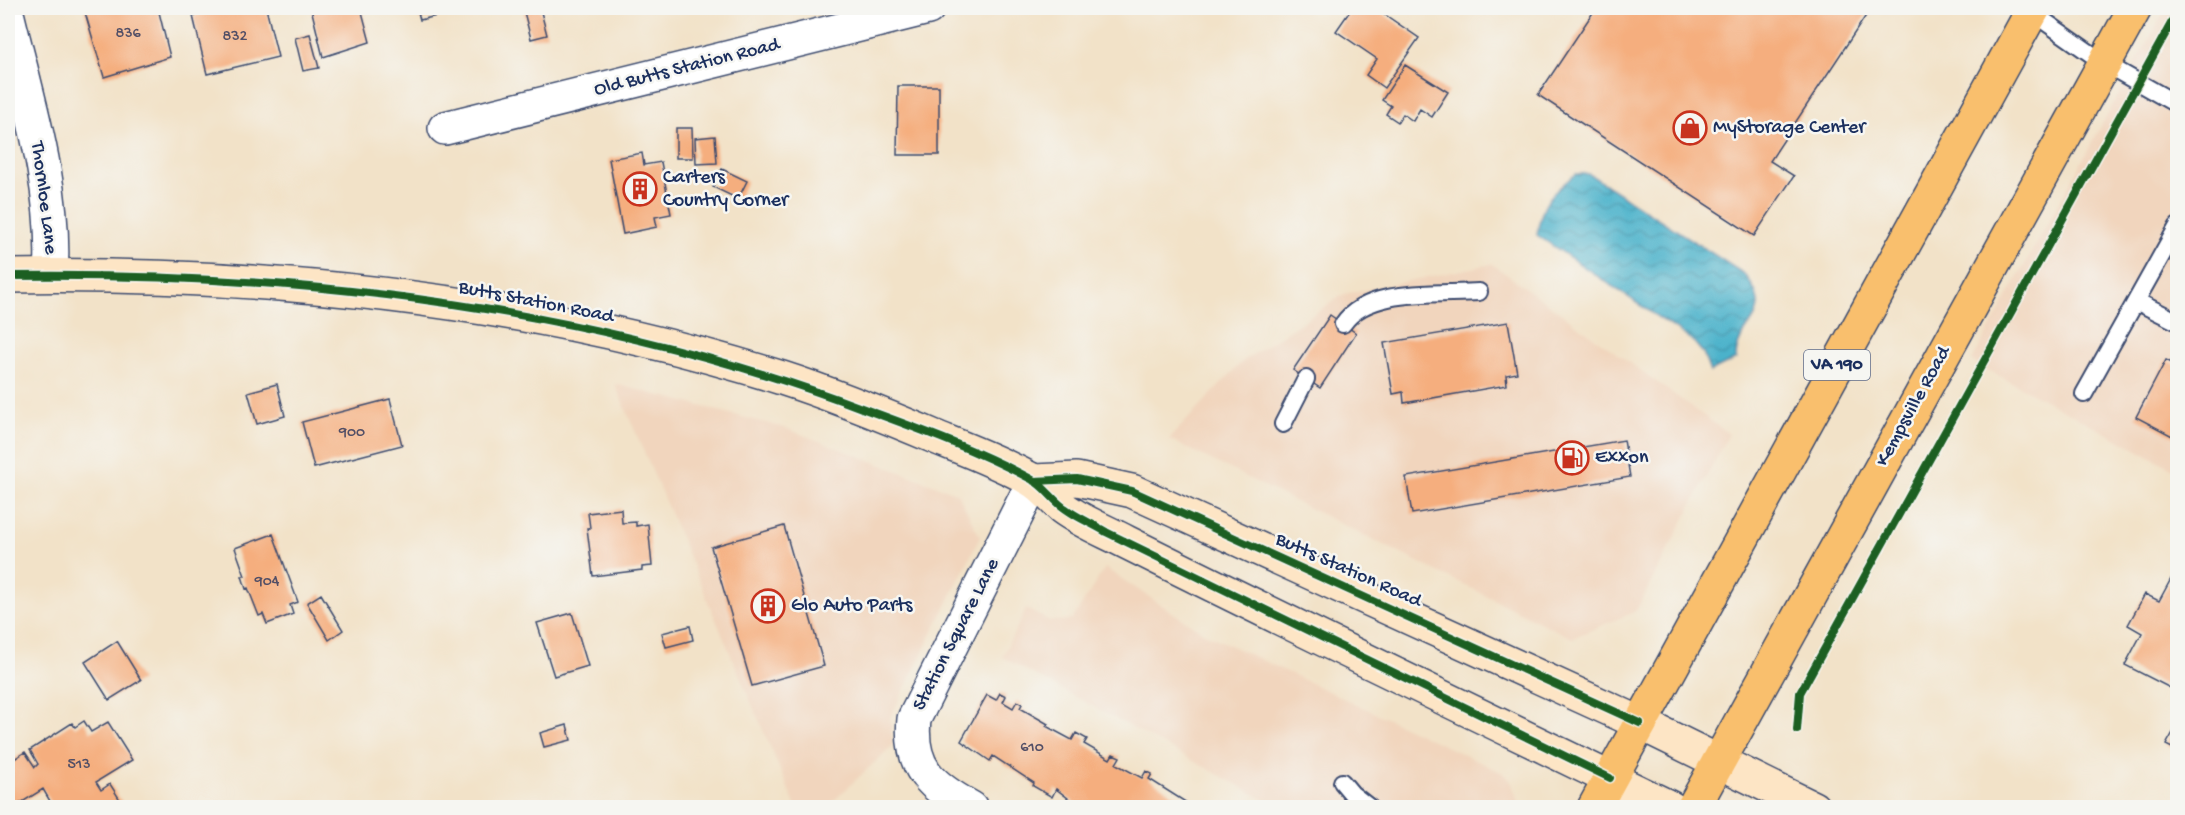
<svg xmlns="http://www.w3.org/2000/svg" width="2185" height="815" font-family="'Gochi Hand',sans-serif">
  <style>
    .built { fill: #f1d5bd }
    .water { fill: url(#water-waves); stroke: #347094; stroke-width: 1.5 }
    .building { fill: #f5ae7e }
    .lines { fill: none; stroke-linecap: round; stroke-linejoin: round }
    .lane-casing { stroke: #3b4a6e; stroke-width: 20 }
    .street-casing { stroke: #3b4a6e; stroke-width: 36 }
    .secondary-casing { stroke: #3b4a6e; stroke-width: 36 }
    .primary-casing { stroke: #3b4a6e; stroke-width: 36 }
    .lane { stroke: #fff; stroke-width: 16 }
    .street { stroke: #fff; stroke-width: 33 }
    .secondary { stroke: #fde5c5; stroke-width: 33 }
    .primary { stroke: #f9bf6d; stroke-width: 33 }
    .cycleway-casing { stroke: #f6f6f2; stroke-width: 11 }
    .cycleway { stroke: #1b5e20; stroke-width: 8 }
    .labels { text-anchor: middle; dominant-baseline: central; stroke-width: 5; stroke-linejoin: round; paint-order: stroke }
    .number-label { font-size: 16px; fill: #524f66 }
    .shield { fill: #f6f6f2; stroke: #5d6b8a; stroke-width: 1.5 }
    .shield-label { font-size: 18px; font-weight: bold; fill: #1b2f5e }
    .street-label { font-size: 20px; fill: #1b2f5e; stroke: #f6f6f2 }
    .poi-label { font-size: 20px; fill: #1b2f5e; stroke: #f6f6f2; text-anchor: start }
  </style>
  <defs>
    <pattern id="water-waves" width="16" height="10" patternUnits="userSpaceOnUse" patternTransform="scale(1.5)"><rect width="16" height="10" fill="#4cb2cb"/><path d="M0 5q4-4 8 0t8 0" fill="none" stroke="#3e91a8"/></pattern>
  </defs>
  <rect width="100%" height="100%" fill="#f6f6f2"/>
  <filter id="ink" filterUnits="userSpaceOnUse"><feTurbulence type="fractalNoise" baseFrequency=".0167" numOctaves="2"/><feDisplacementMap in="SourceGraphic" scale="12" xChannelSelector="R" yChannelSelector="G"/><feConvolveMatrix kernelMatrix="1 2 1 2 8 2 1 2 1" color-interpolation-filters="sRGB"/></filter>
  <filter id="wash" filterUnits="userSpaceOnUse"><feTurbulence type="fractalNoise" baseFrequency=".008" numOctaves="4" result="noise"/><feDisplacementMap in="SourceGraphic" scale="24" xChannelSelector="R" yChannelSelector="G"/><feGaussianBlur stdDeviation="1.35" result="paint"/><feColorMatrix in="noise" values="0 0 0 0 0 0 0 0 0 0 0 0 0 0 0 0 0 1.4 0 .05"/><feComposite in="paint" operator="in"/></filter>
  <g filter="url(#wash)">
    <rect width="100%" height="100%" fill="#f2e2c8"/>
    <path class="built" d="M2166 8H2177V471L1972 361Z
      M1492 264 1729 434 1636 611 1572 638 1169 439 1242 362 1344 294Z
      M615 384 785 428 958 494 980 537 890 718 893 745 827 807H796Z
      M1105 568 1204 633 1501 772 1511 781 1520 807H1278L1002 657 1026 609 1050 621 1072 620Z"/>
    <path class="water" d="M1576 174H1589L1744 274C1780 318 1735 323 1736 359L1710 372 1703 353 1693 341 1537 235C1541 203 1551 193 1576 174Z"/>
    <g id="blocks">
      <path class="building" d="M88 8H125L126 10 158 8 170 57 104 77 84 9Z
        M215 8H266L278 57 207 74 193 16 216 10Z
        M311 8H361L370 42 323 57Z
        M417 8H469L420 20Z
        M523 8H540L547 35 531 39Z
        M1352 8H1375L1419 38 1384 88 1366 75 1377 59 1336 31Z
        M1596 8H1871L1770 161 1794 176 1754 236 1538 95Z
        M310 34 319 68 303 71 295 38Z
        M1405 65 1448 92 1432 117 1420 109 1413 121 1403 114 1398 122 1386 114 1391 106 1382 100Z
        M898 86H939V155H897Z
        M676 128H692L693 158H676Z
        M715 136 717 163 696 164 695 138Z
        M642 153 644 165 661 162 671 214 655 217 657 227 623 234 609 159Z
        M722 169 747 181 738 199 713 187Z
        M1330 315 1356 333 1320 388 1293 370Z
        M1508 322 1517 373 1506 375 1507 385 1404 403 1403 392 1393 394 1384 343Z
        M2166 360 2178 366V439L2136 417Z
        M277 384 285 416 257 424 248 392Z
        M390 399 402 445 314 468 302 422Z
        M1624 440 1630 477 1412 514 1406 477Z
        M621 509 622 523 636 522V526L648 524 652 566 642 567V570L593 576 587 528H590L588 513Z
        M784 526 824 666 752 686 711 547Z
        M273 534 298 602 290 605 293 614 267 624 263 614 259 616 248 588 246 589 242 576H245L235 548Z
        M2178 566V692L2125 665 2142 633 2128 625 2145 594 2159 601Z
        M321 594 343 630 329 640 307 603Z
        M572 613 588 666 554 676 537 623Z
        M690 626 693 640 666 647 662 633Z
        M117 641 141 680 109 700 85 662Z
        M1000 693 1006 696 1003 702 1013 708 1017 701 1022 704 1020 708 1048 724 1046 726 1072 740 1076 733 1087 739 1084 744 1110 759 1113 754 1120 757 1116 764 1142 778 1146 771 1152 774 1149 779 1195 808H1081L1056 789 1052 797 1033 786 1034 783 993 756 990 761 961 741 987 695 996 700Z
        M84 721 91 732 108 722 132 760 96 782 101 790 110 784 124 806 54 808 43 789 16 806 8 793V763L25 752 35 767 38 764 30 750 72 723 75 727Z
        M2178 724V751L2166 745Z
        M567 725 571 740 544 747 540 733Z"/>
    </g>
  </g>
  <g filter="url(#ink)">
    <use href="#blocks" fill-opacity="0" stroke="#3b4a6e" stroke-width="1.5"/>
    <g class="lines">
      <defs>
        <path id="lane" d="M2027 9 2104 63 2178 105
          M2136 301 2178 322
          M1343 324C1368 287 1437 295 1479 292
          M2084 394 2178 226
          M1283 424 1306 379
          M1342 782 1352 794 1370 808"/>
        <path id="street" d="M8 17C28 100 57 189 51 275
          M445 128 928 8
          M971 808C931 786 909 768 914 719L1034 481"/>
        <path id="secondary" d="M8 276C269 272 531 299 782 378 835 395 888 417 940 439 970 451 1001 463 1030 479 1043 486 1052 499 1063 508 1082 522 1105 531 1126 542 1306 632 1489 720 1671 808
          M1034 481 1077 479 1132 491 1640 723 1813 808"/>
        <path id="primary" d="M1594 808 2034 8
          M1693 808 2135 8"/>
      </defs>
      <use href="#lane" class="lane-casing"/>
      <use href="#street" class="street-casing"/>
      <use href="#secondary" class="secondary-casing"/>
      <use href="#primary" class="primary-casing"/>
      <use href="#lane" class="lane"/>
      <use href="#street" class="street"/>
      <use href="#secondary" class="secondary"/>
      <use href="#primary" class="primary"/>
      <defs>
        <path id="cycleway" d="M8 276C299 272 593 306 867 410 922 430 979 451 1031 479 1045 486 1053 501 1066 509 1078 518 1093 524 1106 532L1610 778
          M1034 481 1077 479 1132 491 1640 723
          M1797 730 1800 693 2178 11"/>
      </defs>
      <use href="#cycleway" class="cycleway-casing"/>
      <use href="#cycleway" class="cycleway"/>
    </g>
  </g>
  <defs>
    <symbol id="shop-ring" viewBox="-11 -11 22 22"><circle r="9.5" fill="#f6f6f2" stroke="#c8321e" stroke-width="1.5"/><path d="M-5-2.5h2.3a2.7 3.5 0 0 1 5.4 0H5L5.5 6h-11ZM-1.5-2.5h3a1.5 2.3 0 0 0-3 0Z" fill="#c8321e"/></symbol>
    <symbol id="building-ring" viewBox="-11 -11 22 22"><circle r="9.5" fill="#f6f6f2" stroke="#c8321e" stroke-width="1.5"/><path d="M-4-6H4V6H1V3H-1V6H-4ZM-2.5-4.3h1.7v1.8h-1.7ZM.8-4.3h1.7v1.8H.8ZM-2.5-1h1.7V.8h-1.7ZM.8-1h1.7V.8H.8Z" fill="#c8321e"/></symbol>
    <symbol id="fuel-ring" viewBox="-11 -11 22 22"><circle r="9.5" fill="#f6f6f2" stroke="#c8321e" stroke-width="1.5"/><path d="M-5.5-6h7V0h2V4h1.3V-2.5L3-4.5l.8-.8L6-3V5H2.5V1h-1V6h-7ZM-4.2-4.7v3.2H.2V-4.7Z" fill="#c8321e"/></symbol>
  </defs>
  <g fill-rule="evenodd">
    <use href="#shop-ring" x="1671" y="109" width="38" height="38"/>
    <use href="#building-ring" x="621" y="170" width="38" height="38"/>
    <use href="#fuel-ring" x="1553" y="439" width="38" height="38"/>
    <use href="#building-ring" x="749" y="587" width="38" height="38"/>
  </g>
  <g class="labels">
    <g class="number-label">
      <text x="128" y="34">836</text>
      <text x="235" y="37">832</text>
      <text x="352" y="433">900</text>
      <text x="267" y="582">904</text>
      <text x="1032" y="748">610</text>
      <text x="79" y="765">513</text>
    </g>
    <rect class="shield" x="1804" y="350" width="66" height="30" rx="4.5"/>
    <g class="shield-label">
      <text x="1837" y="365">VA 190</text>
    </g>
    <g class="street-label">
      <text transform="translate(687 68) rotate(-14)">Old Butts Station Road</text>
      <text transform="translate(43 198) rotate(83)">Thornloe Lane</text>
      <text transform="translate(536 303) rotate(11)">Butts Station Road</text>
      <text transform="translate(1914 407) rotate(-61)">Kempsville Road</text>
      <text transform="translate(1348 571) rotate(24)">Butts Station Road</text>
      <text transform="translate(957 635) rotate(-63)">Station Square Lane</text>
    </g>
    <g class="poi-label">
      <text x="1713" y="128">MyStorage Center</text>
      <text x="663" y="178">Carters<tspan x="663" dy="23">Country Corner</tspan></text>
      <text x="1595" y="458">Exxon</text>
      <text x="791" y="606">Glo Auto Parts</text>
    </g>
  </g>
  <rect width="2185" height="815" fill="none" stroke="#f6f6f2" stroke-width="30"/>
</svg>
